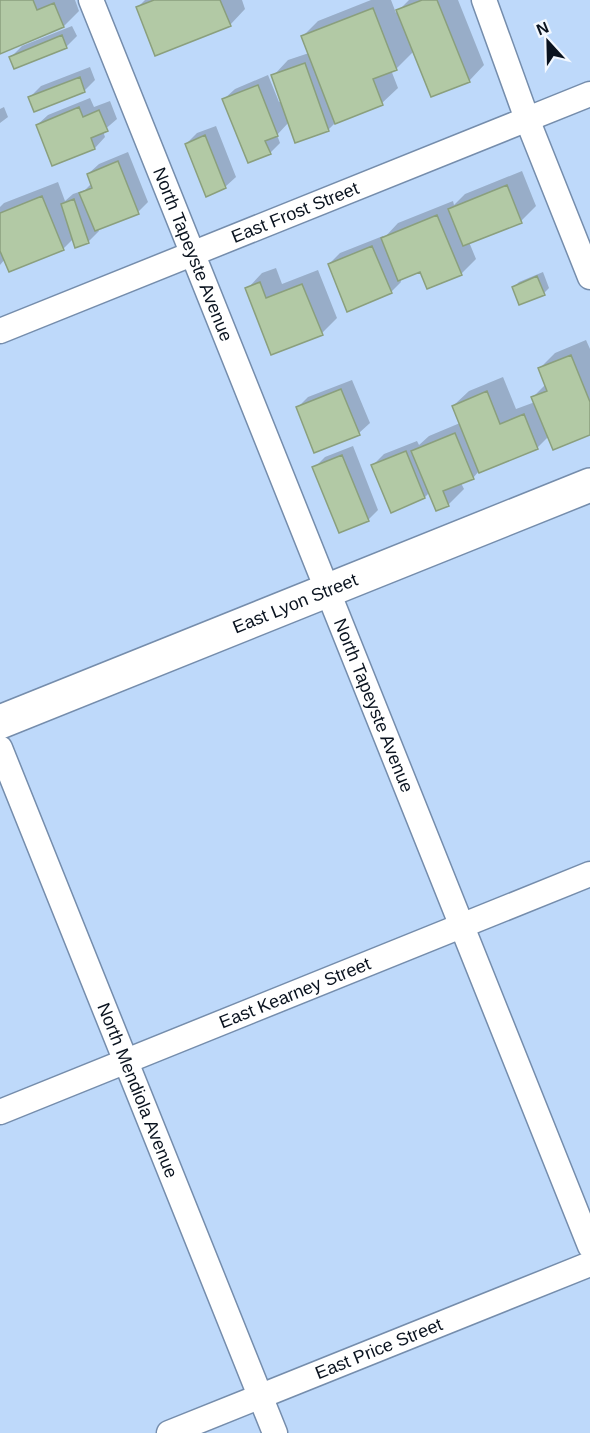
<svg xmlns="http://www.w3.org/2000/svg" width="590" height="1433" font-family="Arial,sans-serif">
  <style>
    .shadow { fill: #0003 }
    .building { fill: #b2c9a5; stroke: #8a9f7d; stroke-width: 1.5 }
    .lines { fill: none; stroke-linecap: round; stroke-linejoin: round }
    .minor-casing { stroke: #758dac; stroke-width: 27 }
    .secondary-casing { stroke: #758dac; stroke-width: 36 }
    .minor { stroke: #fff; stroke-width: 24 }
    .secondary { stroke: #fff; stroke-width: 33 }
    .labels { text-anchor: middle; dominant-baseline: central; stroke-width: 6; stroke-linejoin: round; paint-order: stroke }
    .street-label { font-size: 18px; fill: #0a131f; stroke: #f2f8ff }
  </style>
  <rect width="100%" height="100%" fill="#bed9fa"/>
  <path class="shadow" d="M0 0H75L79 11 64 26 0 52Z
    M145 0H242L245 9 230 25 137 8Z
    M371 0H391L396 13 409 0H458L484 65 469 81 414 51 397 68 391 70 398 88 382 103 337 121 328 130 289 122 277 135 280 143 270 153 224 99 235 89 268 75 279 102 282 101 273 76 288 60 309 53 303 36 318 21Z
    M72 26 77 36 66 47 11 57 22 46Z
    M90 67 95 80 84 91 30 97 41 86Z
    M90 98 94 107 110 101 117 119 103 131 105 137 95 148 53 164 37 125 48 115Z
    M4 107 8 117 0 123V109Z
    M216 126 236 177 225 187 186 144 197 133Z
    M128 152 148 202 138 212 98 229 99 231 88 242 74 238 63 249 5 259 0 265V207L4 203 58 182 65 201 73 194 85 190 92 183 88 174 99 164Z
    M522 171 536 206 521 221 469 242 476 259 461 274 421 270 400 278 401 282 391 292 329 264 340 253 383 236 384 238 398 223 453 201 454 205 465 194Z
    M276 268 282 284 318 270 337 318 322 333 247 289 262 273Z
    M543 272 549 288 544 293 514 287 519 282Z
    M586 340 590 349V433L549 436 537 448 479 471 473 478 461 483 464 489 448 505 430 492 425 497 373 465 384 454 417 441 419 445 429 436 460 423 453 406 469 391 503 377 516 409 535 402 533 397 546 384 540 368 555 353Z
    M352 380 370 423 359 433 298 407 308 397Z
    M353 446 378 510 368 520 314 468 325 457Z"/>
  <path class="building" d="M0 0H33L37 10 54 3 64 27 0 54Z
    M154 0H220L231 26 155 56 136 7Z
    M422 0H437L470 82 431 97 396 10Z
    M373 8 397 70 373 79 383 105 335 124 301 36Z
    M62 35 67 48 14 69 9 57Z
    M305 63 329 131 295 143 271 75Z
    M80 77 85 92 34 112 28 97Z
    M258 85 278 136 265 141 271 154 248 163 222 99Z
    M79 107 83 117 99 110 108 131 91 138 95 149 52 166 36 125Z
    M205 135 226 188 206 197 185 144Z
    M118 161 139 214 95 231 79 193 92 188 87 174Z
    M507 185 522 223 463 246 448 209Z
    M42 196 64 250 9 272 0 251V213Z
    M74 199 89 243 75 248 61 204Z
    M437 215 462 275 427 289 420 272 398 281 381 238Z
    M372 246 392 293 347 312 328 264Z
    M537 276 545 295 519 305 512 287Z
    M260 282 266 298 302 284 323 335 271 355 245 288Z
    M571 355 590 402V435L553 450 531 397 547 391 538 368Z
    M341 389 360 435 314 453 296 407Z
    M487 391 500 424 524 414 538 449 479 473 452 406Z
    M455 433 474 479 443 491 449 506 436 511 411 451Z
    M406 451 425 498 391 513 371 465Z
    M342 455 369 521 339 533 312 467Z"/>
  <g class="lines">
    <defs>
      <g id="minor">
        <path id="s1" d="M91 0 590 1246"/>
        <path d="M484 0 527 119 590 277"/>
        <path id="s2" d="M0 331 590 94"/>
        <path id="s3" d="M0 748 275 1433"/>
        <path id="s4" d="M0 1112 590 874"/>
        <path id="s5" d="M169 1433 590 1264"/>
      </g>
      <g id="secondary">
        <path id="s6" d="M0 722 590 485"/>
      </g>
    </defs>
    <use href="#minor" class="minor-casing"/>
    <use href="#secondary" class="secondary-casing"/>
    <use href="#minor" class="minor"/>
    <use href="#secondary" class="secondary"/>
  </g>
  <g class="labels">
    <g class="street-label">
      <text stroke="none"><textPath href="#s2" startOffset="318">East Frost Street</textPath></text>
      <text stroke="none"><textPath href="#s1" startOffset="274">North Tapeyste Avenue</textPath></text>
      <text stroke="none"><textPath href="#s6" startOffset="318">East Lyon Street</textPath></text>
      <text stroke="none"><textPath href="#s1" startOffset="760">North Tapeyste Avenue</textPath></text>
      <text stroke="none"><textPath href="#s4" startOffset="318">East Kearney Street</textPath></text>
      <text stroke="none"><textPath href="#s3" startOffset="369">North Mendiola Avenue</textPath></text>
      <text stroke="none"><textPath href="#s5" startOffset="226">East Price Street</textPath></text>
    </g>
  </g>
  <g transform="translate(548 42) rotate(338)" stroke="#f2f8ff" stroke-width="4.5" paint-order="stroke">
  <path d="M0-4.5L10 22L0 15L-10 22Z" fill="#0a131f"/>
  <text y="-9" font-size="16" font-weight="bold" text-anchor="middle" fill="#0a131f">N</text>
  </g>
</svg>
